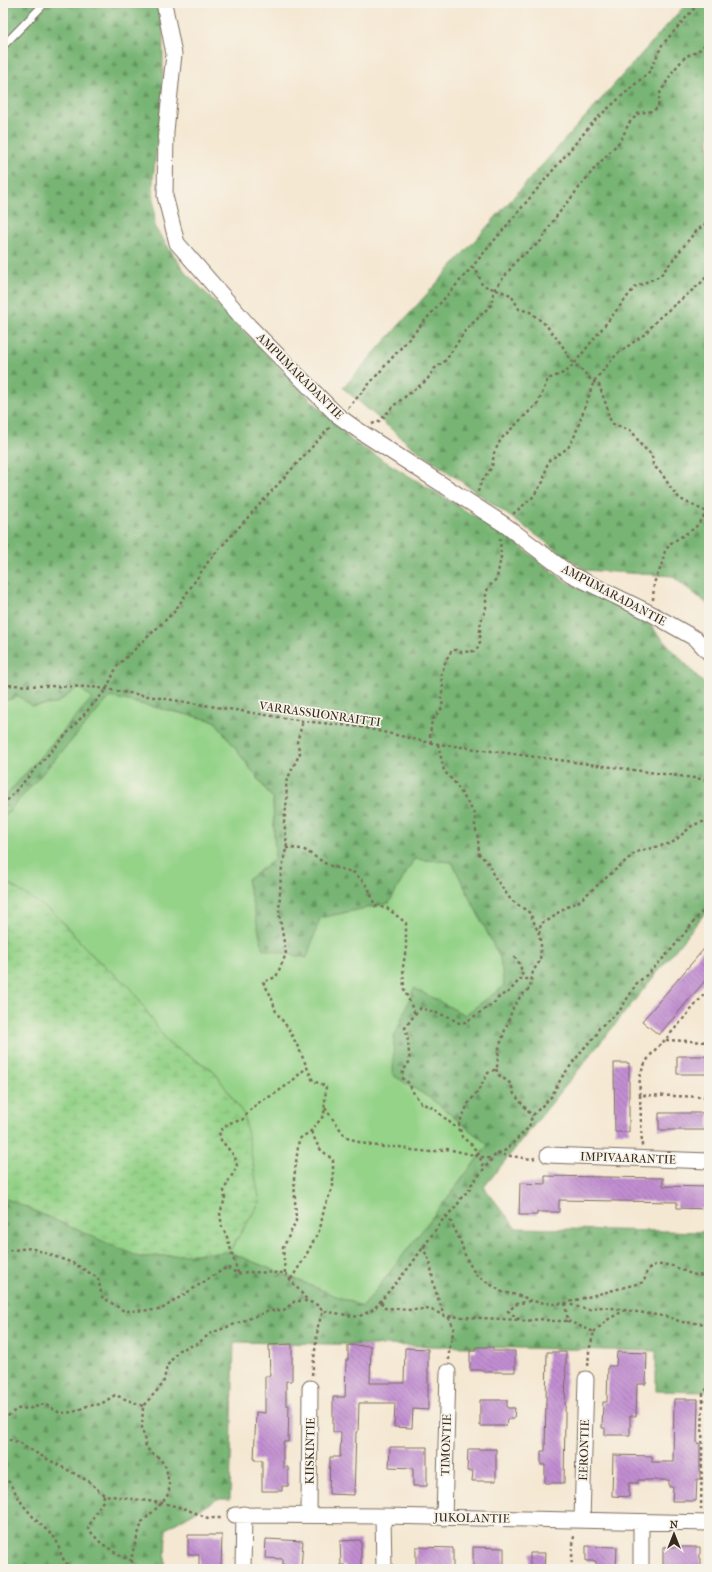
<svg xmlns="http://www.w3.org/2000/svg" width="712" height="1572" font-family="'IM FELL French Canon',serif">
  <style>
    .grass { fill: #95d389; stroke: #687e54 }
    .forest { fill: url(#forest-firs); stroke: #5a704a }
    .wetland { fill: url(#wetland-marsh); stroke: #687e54 }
    .building { fill: url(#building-back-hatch) }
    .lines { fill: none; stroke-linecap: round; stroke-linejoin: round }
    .service-casing { stroke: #7c6c5d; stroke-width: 9 }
    .minor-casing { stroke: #7c6c5d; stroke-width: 17 }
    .path { stroke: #7c6c5d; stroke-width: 2.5; stroke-dasharray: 3 3; stroke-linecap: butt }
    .service { stroke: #fff; stroke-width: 7 }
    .minor { stroke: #fff; stroke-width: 15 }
    .labels { text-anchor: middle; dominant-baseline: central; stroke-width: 3.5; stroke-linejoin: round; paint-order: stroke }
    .street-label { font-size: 12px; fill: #3b2a1e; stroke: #f7f3e8 }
  </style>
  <defs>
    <pattern id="forest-firs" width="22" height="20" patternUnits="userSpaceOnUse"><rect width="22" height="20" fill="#78b575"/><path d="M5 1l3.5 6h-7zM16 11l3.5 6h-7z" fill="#64935f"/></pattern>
    <pattern id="wetland-marsh" width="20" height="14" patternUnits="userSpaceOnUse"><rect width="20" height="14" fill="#95d389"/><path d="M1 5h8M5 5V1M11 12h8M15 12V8" fill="none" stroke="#81b576"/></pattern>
    <pattern id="building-back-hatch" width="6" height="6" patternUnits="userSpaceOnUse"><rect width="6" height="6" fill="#c18ed1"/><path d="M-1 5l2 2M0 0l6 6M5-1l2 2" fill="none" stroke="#9e74a9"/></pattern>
  </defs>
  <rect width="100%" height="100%" fill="#f7f3e8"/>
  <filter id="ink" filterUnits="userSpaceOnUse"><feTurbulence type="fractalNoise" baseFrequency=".025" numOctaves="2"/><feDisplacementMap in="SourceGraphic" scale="8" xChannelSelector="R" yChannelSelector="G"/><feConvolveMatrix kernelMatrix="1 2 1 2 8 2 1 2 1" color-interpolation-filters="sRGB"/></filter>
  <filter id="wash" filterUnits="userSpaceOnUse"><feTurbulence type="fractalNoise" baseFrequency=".012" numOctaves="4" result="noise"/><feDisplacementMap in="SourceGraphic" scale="16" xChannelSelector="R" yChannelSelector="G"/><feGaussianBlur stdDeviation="0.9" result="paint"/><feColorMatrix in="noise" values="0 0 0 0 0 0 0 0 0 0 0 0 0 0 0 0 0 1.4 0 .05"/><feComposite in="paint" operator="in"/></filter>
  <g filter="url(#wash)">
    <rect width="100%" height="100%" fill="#f5e8d3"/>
    <path class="grass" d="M78 687 93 698 3 799V699L8 700 19 696 56 704Z
      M110 697 215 721 273 799 275 859 320 918 389 903 414 859 452 862 500 958 504 986 465 1015 393 1075 433 1100 488 1145 363 1307 229 1252 260 1202 214 1071 168 1043 130 987 94 957 55 914 3 880V818Z"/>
    <path class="forest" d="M3 3H158L163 25V92L153 179 155 228 186 273 352 441 507 536 563 580 645 620 709 689V908L484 1187 516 1228 709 1232V1392L656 1391V1351L234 1342 230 1499H217L166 1529 165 1569H3V1197L139 1257 229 1252 363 1307 488 1145 433 1100 393 1075 394 1038 414 988 465 1015 504 986 500 958 452 862 414 859 389 903 320 918 307 958 263 949 247 880 275 859 273 799 215 721 110 697 3 818V799L92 698 78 687 56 704 31 706 19 696 8 700 3 699Z
      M687 3H709V605L672 576 585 570 410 445 343 388Z"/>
    <path class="wetland" d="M3 880 55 914 94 957 130 987 168 1043 214 1071 244 1115 260 1202 229 1252 139 1257 3 1197Z"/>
    <g id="blocks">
      <path class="building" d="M709 943V976L659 1035 642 1021Z
        M677 1056H709V1074H677Z
        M614 1063H629V1132H615Z
        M659 1113H709V1130H659Z
        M545 1176 663 1178V1186L709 1187V1209L677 1208V1202L559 1200V1212H537V1215H519L520 1183 545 1184Z
        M292 1344V1381H286V1405H289L288 1442H283V1467H288V1486H282V1491H262V1460H254L256 1412 265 1413V1376H270L269 1345Z
        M348 1345 371 1346 370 1383H404L405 1348 428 1349V1410L413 1409 412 1428 394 1427 395 1403H359L358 1432H356L354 1495 329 1494 330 1457H340L341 1432H333V1397H345L346 1360H348Z
        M476 1347H493V1351H515V1372H484V1370H470V1351H476Z
        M547 1352H566L564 1483H545V1465H541V1451H545Z
        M617 1352 647 1353 646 1384H637L636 1416H630V1435H605V1428H602L603 1402H607L608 1366H616Z
        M674 1399H698L697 1443 700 1444V1479H697L696 1501H672L673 1487H669V1480H638V1483H629V1497L612 1496 613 1455 652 1456V1462H673Z
        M480 1400H507V1408H515L514 1419H507L506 1426H480Z
        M390 1447H427V1486H413V1468L389 1467Z
        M468 1449H496V1481H472L473 1471H467Z
        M188 1535H222L221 1569H199V1555H188Z
        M266 1539 303 1541 301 1569H283V1559L265 1558Z
        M361 1540V1569H345V1565H341L340 1541Z
        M586 1546 617 1547 616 1569H596V1561H586Z
        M416 1547 453 1548V1569H432V1565H416Z
        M473 1547 504 1548V1569H473Z
        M663 1547H700V1568L663 1569Z
        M530 1553H545L544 1569H530Z"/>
    </g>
  </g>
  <g filter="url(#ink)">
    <use href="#blocks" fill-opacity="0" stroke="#7c6c5d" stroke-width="1"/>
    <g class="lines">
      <defs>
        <path id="service" d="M3 46 45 3"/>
        <path id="minor" d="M164 3 174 54 166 131 165 196 177 243 249 326 337 415 358 430 505 525 570 574 650 613 696 639 709 653
          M548 1155 709 1161
          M235 1515 383 1516 709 1523
          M309 1515 310 1388
          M383 1516 384 1569
          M444 1518 448 1372
          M582 1520 586 1379
          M641 1522V1569
          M243 1569 244 1514"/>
      </defs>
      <use href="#service" class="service-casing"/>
      <use href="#minor" class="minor-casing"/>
      <path class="path" d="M472 267 478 273 482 285 511 295 519 309 530 312 546 325 562 345 567 355 574 364 584 372 591 380 599 385 608 410V416L613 424 632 431 641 445 652 455 653 465 662 474 673 491 680 499 709 513
        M348 408 472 267 595 120 650 71 662 45 699 3
        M372 424 381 420 393 406 427 380 434 369 446 360 465 331 491 305 494 290 518 259 541 241 555 218 594 169 621 140 629 123 639 113 653 111 658 107 660 93 673 71 686 56 697 52 708 42 709 33
        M478 492 481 482 492 467 494 453 501 439 538 403 548 379 566 372 574 364 635 287 660 276 695 232 709 221
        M513 514 532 498 543 482 548 461 568 448 575 435 594 381 617 354 645 334 660 317 701 283 709 274
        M653 600 654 583 661 567 665 551 671 543 695 528 707 512
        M3 685 92 687 303 721 361 727 431 743 709 780
        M431 743 430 735 432 720 443 707 441 697 443 688 441 676 446 660 452 650H457L462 652 474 651 477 649 480 642V630L481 621 486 608V594L488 588 497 578 501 557 500 537
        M438 744 444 771 455 783 475 814V827L478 838 479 854 490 865 493 875 511 900 530 913 539 934 541 945 540 961 533 971 530 988 520 997 513 1008 506 1027 499 1048 497 1067 496 1069 488 1073 478 1091 468 1104 459 1124 462 1137 472 1145 479 1155 484 1168
        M3 805 106 690 117 666 174 612 210 559 331 426
        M286 848 303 849 328 865 355 873 368 887 375 906 387 908 406 923V948L403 967 404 989 415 1014
        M539 934 541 923 551 919 561 910 578 902 636 852 672 843 693 825 709 820
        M514 957 520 964 523 978
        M666 1040 709 1042
        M496 1069 499 1075 511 1084 514 1094 532 1116
        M640 1095C640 1090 639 1084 640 1079 641 1064 655 1049 665 1040L709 989
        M325 1108 345 1136 361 1143 383 1147H400L412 1150 431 1152 447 1149 492 1159
        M460 1131 433 1108 421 1103 413 1092 409 1083 404 1080 402 1077 403 1071 410 1061C408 1050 409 1039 405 1028L415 1014 421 1008 449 1017 459 1023 466 1022 494 1003 500 996 510 991 520 979H532
        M642 1146 640 1095 709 1097
        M497 1154 531 1159 535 1158
        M446 1216 451 1222 460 1240 466 1258 476 1275 502 1292 522 1296 531 1301 553 1304 565 1303 644 1282 647 1270 655 1265C662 1265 668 1264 675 1267 689 1272 691 1277 709 1275
        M424 1246V1250L430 1262 434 1286 444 1316 520 1320
        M3 1251 31 1248 73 1263 98 1278 102 1297 124 1311 160 1310 227 1267 238 1274 247 1272 285 1273 308 1301
        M238 1273 227 1237 222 1227 220 1213 225 1199 224 1190 237 1166 235 1157 221 1140 219 1132 229 1123 242 1120 251 1109 262 1100 273 1095 290 1083 307 1067
        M285 1273 283 1248 296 1221 294 1179 299 1139 311 1131 324 1115 326 1086 313 1081 299 1049 288 1028 276 1012 271 996 263 982 276 977 286 954 279 913 281 873 287 844 284 822 287 800 286 782 300 753 297 742 303 721
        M291 1279 304 1259 320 1229 324 1209 333 1186V1160L319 1148 311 1131
        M530 1301 517 1304 508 1311 520 1320 526 1321 540 1319 552 1321H568
        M381 1302 385 1308 412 1310 426 1309 432 1310 449 1318 454 1328 449 1351V1360
        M565 1303 588 1310 598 1307 612 1308 669 1317 681 1322 709 1324
        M565 1303 568 1321 594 1332 589 1351 588 1367
        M594 1332 607 1320 625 1310
        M312 1375 318 1326 323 1311
        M3 1420 17 1409 32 1408 44 1404 60 1413 74 1412 87 1406 101 1404 115 1395 143 1406
        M3 1438 21 1443 25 1447 90 1482 99 1491 104 1495 162 1503 183 1508 208 1518H223
        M3 1477 9 1482 23 1505 35 1519 56 1539 62 1557 70 1569
        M104 1495 103 1501 95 1513 88 1529 101 1543 119 1555 132 1561
        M701 1510 703 1394 709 1386
        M132 1569V1554L142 1522 162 1503 169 1493V1484L166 1467 160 1459 156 1455 151 1453 146 1447 142 1427 143 1406 163 1384 167 1366 179 1350 197 1344 211 1333 230 1326 269 1311 284 1310 295 1301H308L317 1305 323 1311 358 1317 374 1309 410 1266 444 1218 457 1206 461 1198 470 1189 471 1185 496 1154 506 1150 529 1127 532 1116 551 1097 562 1077 584 1048 596 1036 599 1028 620 1010 637 983 649 973 671 950 709 903
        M571 1569 574 1534"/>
      <use href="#service" class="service"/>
      <use href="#minor" class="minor"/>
    </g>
  </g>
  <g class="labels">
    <g class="street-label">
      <text transform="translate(300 376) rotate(45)">AMPUMARADANTIE</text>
      <text transform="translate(614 595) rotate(28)">AMPUMARADANTIE</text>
      <text transform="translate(320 714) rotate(8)">VARRASSUONRAITTI</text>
      <text transform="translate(628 1158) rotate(2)">IMPIVAARANTIE</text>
      <text transform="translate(446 1445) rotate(-88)">TIMONTIE</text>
      <text transform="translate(584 1450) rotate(-88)">EERONTIE</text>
      <text transform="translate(310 1451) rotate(-89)">KIISKINTIE</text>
      <text transform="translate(472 1518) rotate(1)">JUKOLANTIE</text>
    </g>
  </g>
  <rect width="712" height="1572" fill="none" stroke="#f7f3e8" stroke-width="16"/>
  <g transform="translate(674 1534)" stroke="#f7f3e8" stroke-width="3" paint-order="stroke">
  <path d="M0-3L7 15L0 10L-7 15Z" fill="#3b2a1e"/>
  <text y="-6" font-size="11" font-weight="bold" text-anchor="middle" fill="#3b2a1e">N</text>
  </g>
</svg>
